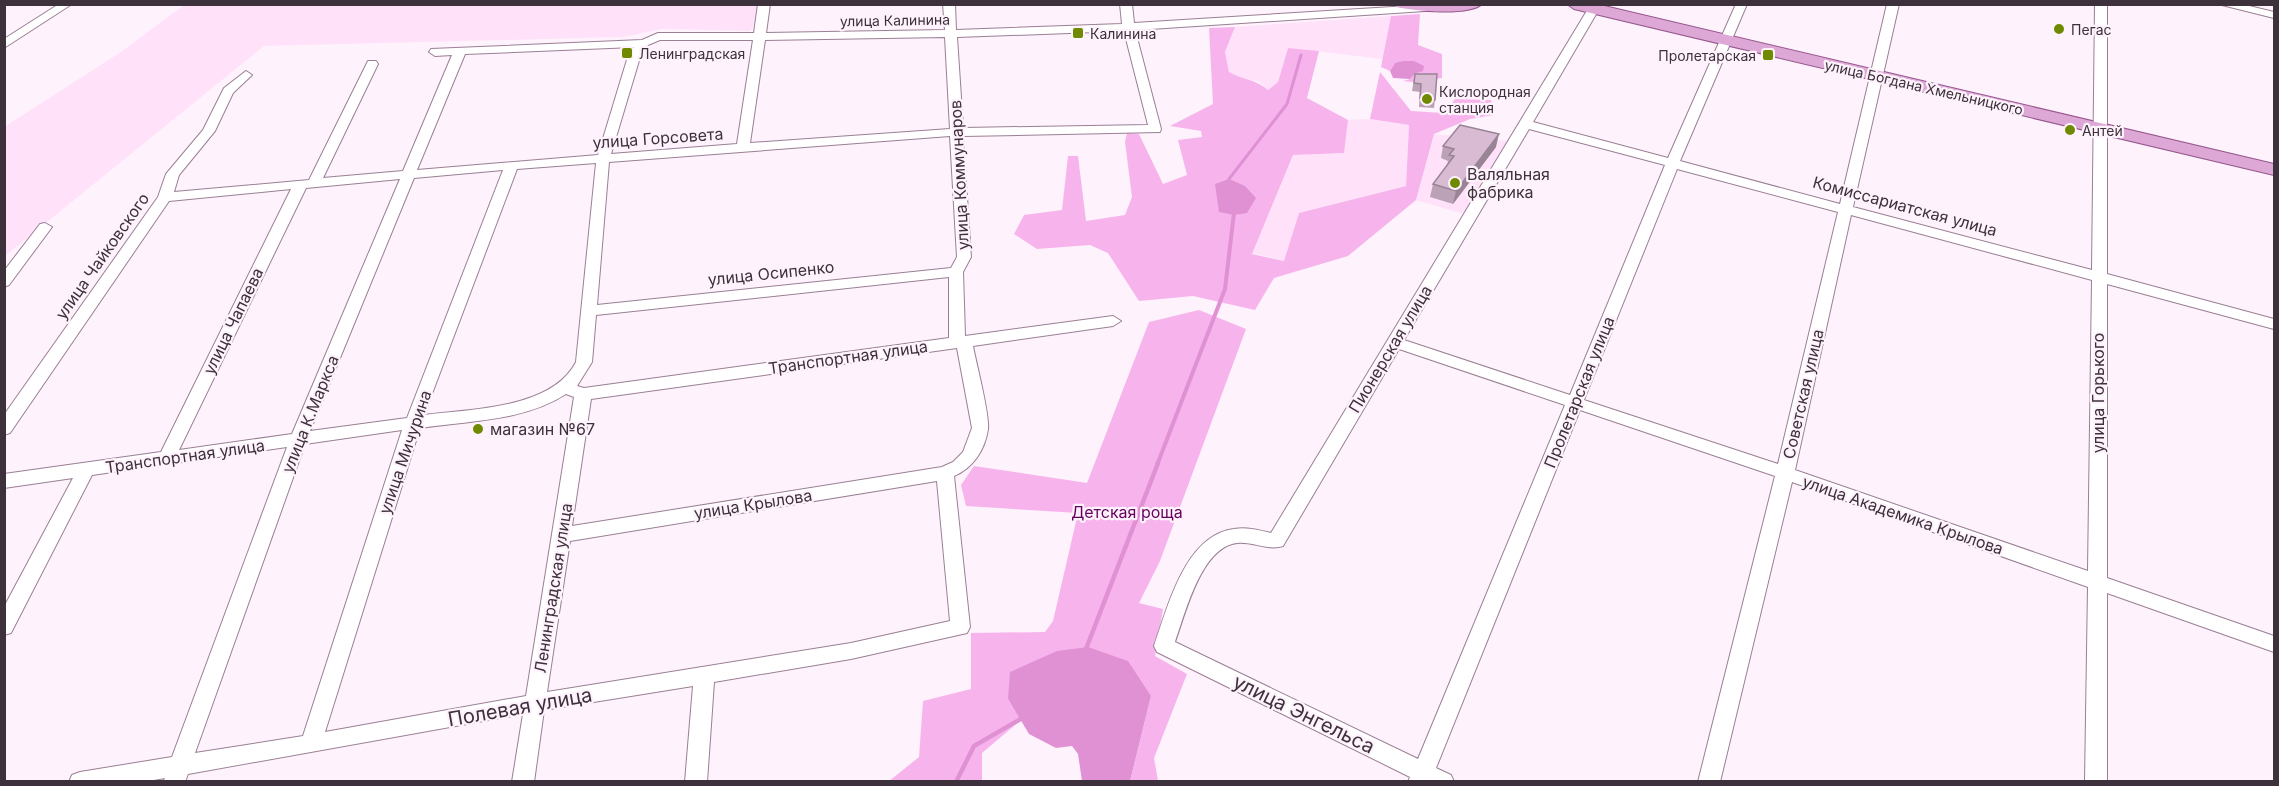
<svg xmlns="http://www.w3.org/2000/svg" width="2279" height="786" font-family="Inter,sans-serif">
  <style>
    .built { fill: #ffe2f9 }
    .green { fill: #f7b4ec }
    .water { fill: #e091d4 }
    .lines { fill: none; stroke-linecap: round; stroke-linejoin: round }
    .stream-far2 { stroke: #e091d4; stroke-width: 3 }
    .stream-far1 { stroke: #e091d4; stroke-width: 4 }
    .stream { stroke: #e091d4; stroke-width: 4.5 }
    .minor-casing { stroke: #9a7f95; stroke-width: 2 }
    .major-casing { stroke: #97588e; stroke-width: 2 }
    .minor { fill: #fff; fill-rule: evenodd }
    .major { fill: #dda7d6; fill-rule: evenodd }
    .wall { fill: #bba2b6 }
    .shaded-wall { fill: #988494 }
    .building { fill: #d9bcd4; stroke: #988494; stroke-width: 1.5 }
    .poi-dot { fill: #6f8a01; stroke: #fef2fc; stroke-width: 2 }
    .labels { text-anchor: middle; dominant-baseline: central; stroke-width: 4.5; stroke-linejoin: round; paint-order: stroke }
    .far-street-label { font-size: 14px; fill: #3d323b; stroke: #fef2fc }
    .far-poi-label { font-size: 14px; fill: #3d323b; stroke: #fef2fc; text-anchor: start }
    .street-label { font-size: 16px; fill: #3d323b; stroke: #fef2fc }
    .poi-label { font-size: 16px; fill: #3d323b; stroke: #fef2fc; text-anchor: start }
    .park-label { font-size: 16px; fill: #66015e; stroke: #fef2fc }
    .near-street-label { font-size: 20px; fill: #3d323b; stroke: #fef2fc }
  </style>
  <rect width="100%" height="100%" fill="#fef2fc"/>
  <path class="built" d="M184 5H757L753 28 750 31 662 29 623 37 264 46 5 256 4 127 121 52Z
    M1391 16 1383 59 1288 48 1278 82 1268 90 1258 81 1242 80 1229 72 1225 52 1235 27Z
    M1370 119 1409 125 1406 186 1299 213 1285 261 1252 253 1293 155 1343 153 1348 120Z
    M1434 134 1509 141 1464 214 1416 200Z"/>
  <path class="green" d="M1420 14 1418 45 1442 54V78L1413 82 1403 81 1410 79 1416 73 1395 63 1390 71 1381 67 1391 16Z
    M1235 27 1225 52 1229 72C1242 80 1256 79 1268 90L1278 82 1288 48 1319 51 1307 98 1348 120 1344 153 1293 155 1252 254 1284 261 1299 213 1406 186 1409 125 1370 119 1380 72 1411 111 1444 113 1455 99 1491 100 1494 115 1470 119 1434 134 1416 200 1348 256 1274 278 1255 310 1193 296 1139 301 1108 253 1090 245 1037 249 1014 234 1024 215 1062 210 1068 156H1078L1086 221 1125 215 1132 197 1125 142 1127 133 1139 134 1163 184 1187 175 1178 140 1202 137 1201 131 1170 126 1213 104 1209 28Z
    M1199 310 1246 329 1160 561 1139 603 1163 609 1155 656 1187 674 1154 758 1158 781H1130L1151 696 1008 699 1021 720 982 753V781L888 782 919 757 923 701 971 689V633L1045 632 1053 621 1078 513 966 506 961 485 974 466 1087 483 1149 322Z"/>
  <path class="water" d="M1403 61H1414L1424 66 1423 71 1416 73 1410 79 1393 78 1390 71 1395 63Z
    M1229 179 1245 186 1256 198 1247 213 1234 215 1219 212 1215 184Z
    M1088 647 1128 661 1151 696 1130 781H1082L1078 754 1072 746 1056 748 1029 734 1008 699 1010 672 1057 651Z"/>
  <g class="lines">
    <path class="stream-far2" d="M1229 184V179L1287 104 1301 55"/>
    <path class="stream-far1" d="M1157 465 1225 289 1234 213"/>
    <path class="stream" d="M1086 649 1158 463
      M956 782 974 746 1024 717"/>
    <defs>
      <path id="minor" d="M59 4H72L4 48V39Z
        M758 4H770L766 33 945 30 943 4H955L956 30 1122 24 1120 4H1132L1134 23 1425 5 1431 8 1425 11 1135 30 1161 129 1160 132 963 136 971 257 963 272 965 336 1113 316 1121 321 1113 326 973 346C976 363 990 415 988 429 985 450 973 468 954 476L970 627 967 633 851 659 714 682 707 782H685L693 686 544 710 534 782H512L523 714 188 774 185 782H163L165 778 143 782H69L72 775 80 772 172 757 287 447 92 475 11 633 4 635V607L73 478 4 488V474L161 452 291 189 169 201 10 433 4 435V415L158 197 166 174 203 130 224 88 246 71 252 75 233 93 215 131 179 175 174 192 309 180 368 61H376L378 64 323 178 403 171 452 55 435 56 429 52 431 49 642 40 658 33H754ZM1124 31 1148 125 963 128 957 37ZM945 37 950 129 750 143 765 40ZM660 40H753L737 144 611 154 641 54 648 45ZM634 47 629 53 598 155 417 170 465 54ZM950 136 957 257 951 268 597 305 609 162ZM596 163 576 362C552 409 471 409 424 415L517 169ZM503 170 407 418 310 431 414 178ZM400 179 292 434 179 450 306 188ZM949 277V338L584 388 577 386 592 362 596 315ZM957 348 972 428 963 452 953 462 942 467 572 526 591 399ZM566 394 574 397 526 696 325 732 420 428C467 421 525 421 566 394ZM402 430 303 736 195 753 305 444ZM937 481 950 621 851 643 547 692 570 541Z
        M1591 4H1602L1533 122 1668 158 1736 4H1747L1680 161 1840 204 1887 4H1899L1853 207 2092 270 2095 4H2107V274L2274 319V329L2107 284V578L2274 636V652L2107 593V782H2085L2088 587 1792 482 1720 782H1698L1775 476 1580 410 1436 768 1451 775 1454 782H1408L1410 777 1157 652 1154 646C1168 607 1185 535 1234 529 1247 527 1259 530 1271 533ZM1529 129 1665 165 1570 395 1404 340ZM1677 169 1838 212 1778 464 1584 400ZM1851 215 2092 280 2088 571 1795 470ZM1399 349 1565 405 1418 759 1175 642C1185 614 1201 547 1237 543 1252 541 1268 551 1283 546Z
        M2218 4H2241L2274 12V18Z
        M45 223 52 227 9 285 4 287V271L40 224Z"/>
      <path id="major" d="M1394 4H1482C1470 16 1413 11 1396 7Z
        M1567 4H1596L2274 164V175L1574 9Z"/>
    </defs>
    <use href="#minor" class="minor-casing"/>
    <use href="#major" class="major-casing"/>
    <use href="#minor" class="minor"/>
    <use href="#major" class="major"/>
  </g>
  <path class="wall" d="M1415 74 1435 100 1434 108 1419 107 1420 92 1412 91Z
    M1443 146 1496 147 1453 204 1430 197 1433 184 1447 165 1448 161 1441 158Z"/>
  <path class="shaded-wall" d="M1499 134 1496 147 1453 204 1456 191Z"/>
  <path class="building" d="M1415 74H1437L1435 100 1420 98 1421 84 1414 83Z
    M1460 125 1499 134 1456 191 1433 184 1454 156 1449 155 1454 149 1443 146Z"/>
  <g class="poi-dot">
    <circle cx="2059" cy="29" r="6"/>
    <rect x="1072" y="27" width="12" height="12" rx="3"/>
    <rect x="621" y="47" width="12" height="12" rx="3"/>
    <rect x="1762" y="49" width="12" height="12" rx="3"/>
    <circle cx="1427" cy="99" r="6"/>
    <circle cx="2070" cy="130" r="6"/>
    <circle cx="1455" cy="183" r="6"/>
    <circle cx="478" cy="429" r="6"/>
  </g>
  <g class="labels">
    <g class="far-street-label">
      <text transform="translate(895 20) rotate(-1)">улица Калинина</text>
      <text transform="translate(1924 87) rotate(13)">улица Богдана Хмельницкого</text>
    </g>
    <g class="far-poi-label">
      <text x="2071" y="29">Пегас</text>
      <text x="1090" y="33">Калинина</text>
      <text x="639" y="53">Ленинградская</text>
      <text x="1756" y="55" text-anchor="end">Пролетарская</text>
      <text x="1439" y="91">Кислородная<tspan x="1439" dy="16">станция</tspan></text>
      <text x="2082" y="130">Антей</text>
    </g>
    <g class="street-label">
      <text transform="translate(658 138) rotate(-4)">улица Горсовета</text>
      <text transform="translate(959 175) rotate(-93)">улица Коммунаров</text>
      <text transform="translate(1905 206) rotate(15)">Комиссариатская улица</text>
      <text transform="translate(102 256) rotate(-55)">улица Чайковского</text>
      <text transform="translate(771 273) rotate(-6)">улица Осипенко</text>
      <text transform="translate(233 321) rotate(-64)">улица Чапаева</text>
      <text transform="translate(1390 349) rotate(-59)">Пионерская улица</text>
      <text transform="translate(848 357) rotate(-8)">Транспортная улица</text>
      <text transform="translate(1579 392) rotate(-68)">Пролетарская улица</text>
      <text transform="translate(2098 393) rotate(-90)">улица Горького</text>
      <text transform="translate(1803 394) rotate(-77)">Советская улица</text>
      <text transform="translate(310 414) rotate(-68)">улица К.Маркса</text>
      <text transform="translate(405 452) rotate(-71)">улица Мичурина</text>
      <text transform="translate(185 456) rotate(-8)">Транспортная улица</text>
      <text transform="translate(753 504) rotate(-9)">улица Крылова</text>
      <text transform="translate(1903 515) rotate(19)">улица Академика Крылова</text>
      <text transform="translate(553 588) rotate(-81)">Ленинградская улица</text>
    </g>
    <g class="poi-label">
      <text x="1467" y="174">Валяльная<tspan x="1467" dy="18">фабрика</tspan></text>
      <text x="490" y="429">магазин №67</text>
    </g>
    <g class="park-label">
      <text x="1127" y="512">Детская роща</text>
    </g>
    <g class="near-street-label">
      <text transform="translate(520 707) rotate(-10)">Полевая улица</text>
      <text transform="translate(1304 714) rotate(26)">улица Энгельса</text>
    </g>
  </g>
  <rect width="2279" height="786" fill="none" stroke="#3d323b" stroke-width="12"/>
</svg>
